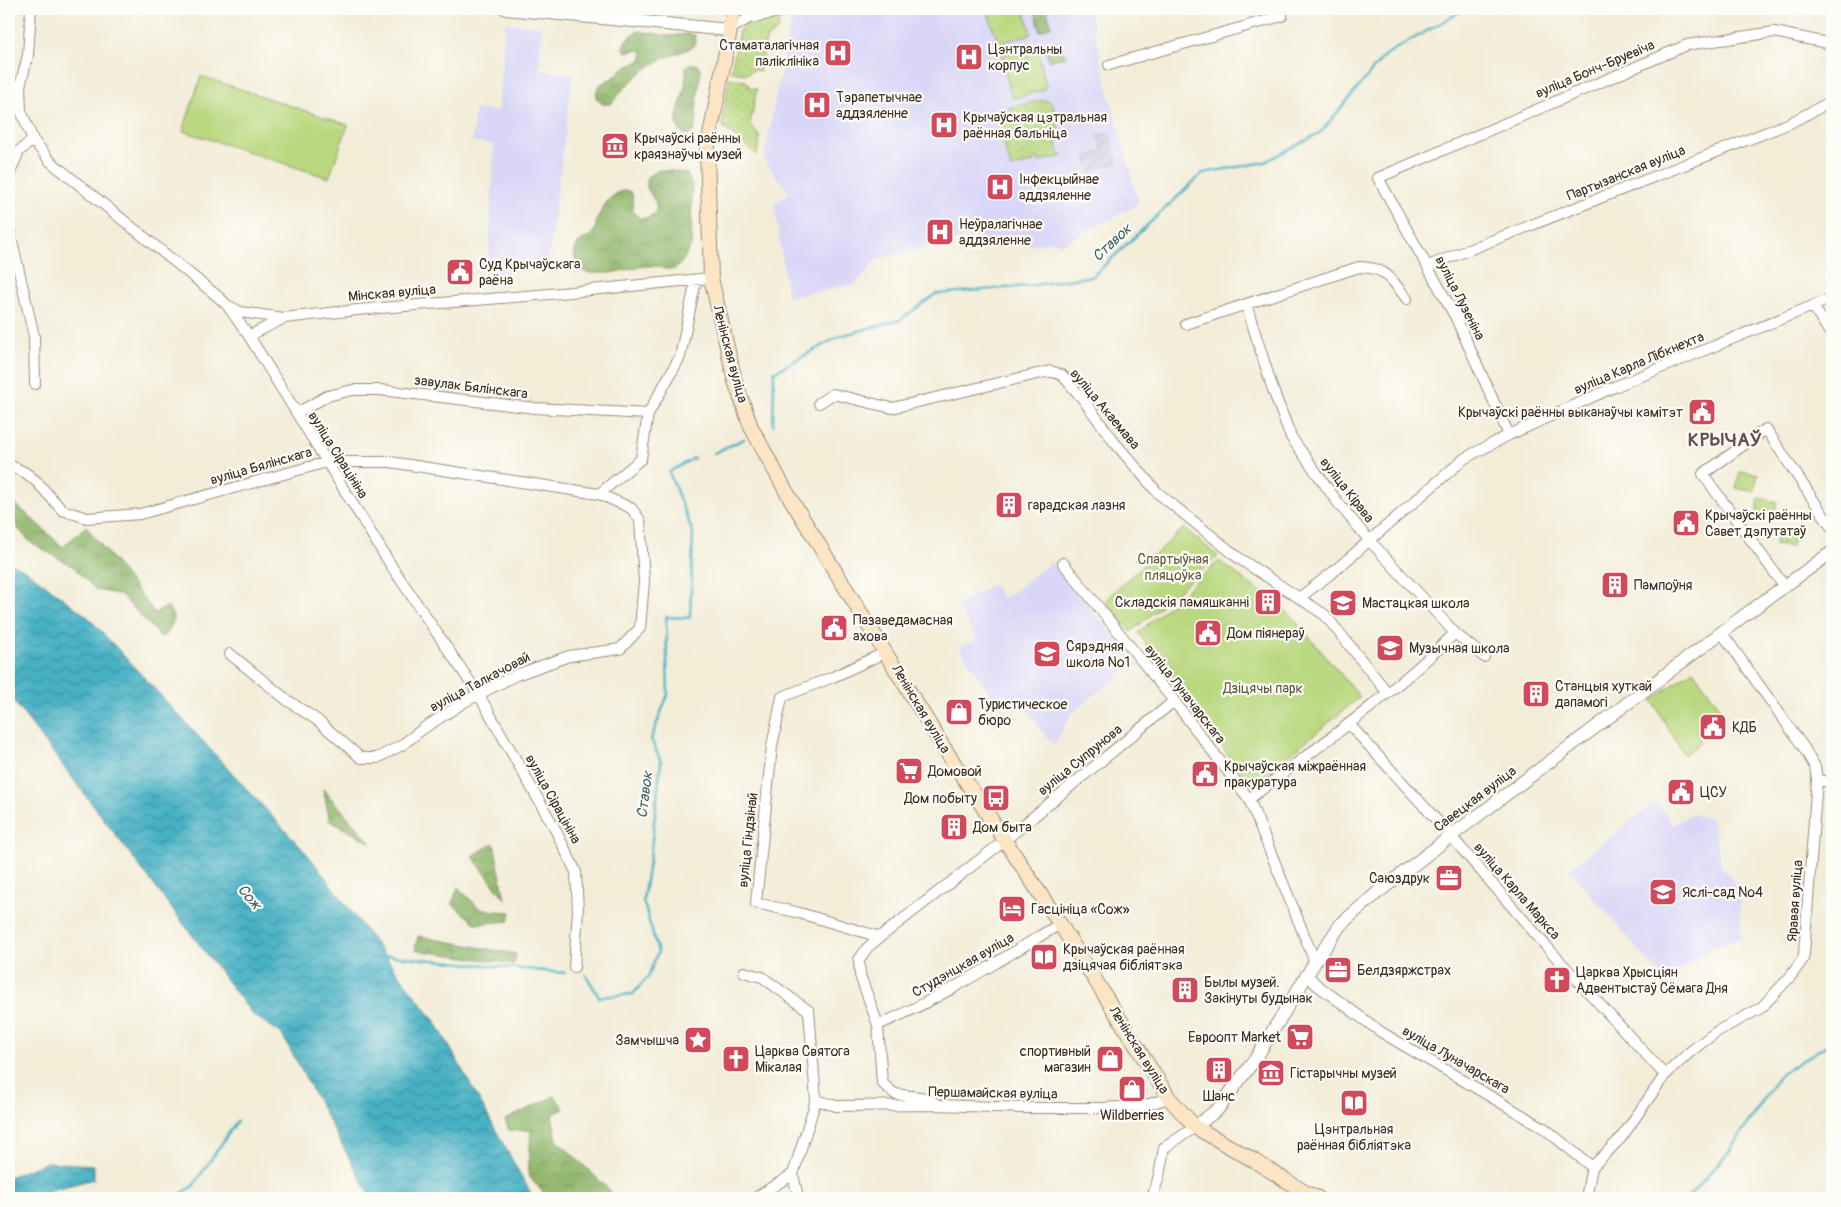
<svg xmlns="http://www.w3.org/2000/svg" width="1841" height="1207" font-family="Pangolin,sans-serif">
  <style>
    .built { fill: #d9d6f7 }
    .industrial { fill: url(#industrial-furrows) }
    .grass { fill: url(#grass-dots); stroke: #7a814e }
    .forest { fill: url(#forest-crowns); stroke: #667146 }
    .green { fill: #b9d87f; stroke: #7a814e }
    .water { fill: url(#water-waves); stroke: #406e71 }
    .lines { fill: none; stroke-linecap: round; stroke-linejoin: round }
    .stream { stroke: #46b1c4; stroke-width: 2.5 }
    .minor-casing { stroke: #978c7b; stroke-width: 12 }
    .tertiary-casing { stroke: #978c7b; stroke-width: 14 }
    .secondary-casing { stroke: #978c7b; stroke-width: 16 }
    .minor { stroke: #fff; stroke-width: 10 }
    .tertiary { stroke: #fff; stroke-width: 12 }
    .secondary { stroke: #fce5c4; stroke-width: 14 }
    .labels { text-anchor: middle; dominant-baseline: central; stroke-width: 4.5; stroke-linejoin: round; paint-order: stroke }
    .poi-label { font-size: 14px; fill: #3b2a1e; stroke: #fdfcf7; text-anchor: start }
    .street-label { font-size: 14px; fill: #3b2a1e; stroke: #fdfcf7 }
    .park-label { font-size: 14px; fill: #5a5636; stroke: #fdfcf7 }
    .water-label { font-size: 15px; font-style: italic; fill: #3f6060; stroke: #fdfcf7 }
    .district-label { font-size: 19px; font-weight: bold; letter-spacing: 1px; fill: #685058; stroke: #fdfcf7 }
  </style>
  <defs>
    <pattern id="industrial-furrows" width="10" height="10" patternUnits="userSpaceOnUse" patternTransform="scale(1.25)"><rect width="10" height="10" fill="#c0c2dd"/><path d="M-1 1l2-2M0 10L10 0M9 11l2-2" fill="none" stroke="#a6a7bd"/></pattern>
    <pattern id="grass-dots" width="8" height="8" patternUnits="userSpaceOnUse" patternTransform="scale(1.25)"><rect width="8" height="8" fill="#b9d87f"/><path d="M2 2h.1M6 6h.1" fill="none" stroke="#a0ba6d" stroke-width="1.8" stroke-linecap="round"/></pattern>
    <pattern id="forest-crowns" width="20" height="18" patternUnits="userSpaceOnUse" patternTransform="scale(1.25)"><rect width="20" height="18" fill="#92b86e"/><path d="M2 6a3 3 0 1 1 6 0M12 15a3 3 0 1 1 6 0" fill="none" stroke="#78965a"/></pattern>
    <pattern id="water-waves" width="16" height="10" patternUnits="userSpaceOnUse" patternTransform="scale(1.25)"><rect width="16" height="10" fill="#46b1c4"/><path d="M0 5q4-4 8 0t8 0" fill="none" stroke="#3c909f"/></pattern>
  </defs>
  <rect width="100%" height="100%" fill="#fdfcf7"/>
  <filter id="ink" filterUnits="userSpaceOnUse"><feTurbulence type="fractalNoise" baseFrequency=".02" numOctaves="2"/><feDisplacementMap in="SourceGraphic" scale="10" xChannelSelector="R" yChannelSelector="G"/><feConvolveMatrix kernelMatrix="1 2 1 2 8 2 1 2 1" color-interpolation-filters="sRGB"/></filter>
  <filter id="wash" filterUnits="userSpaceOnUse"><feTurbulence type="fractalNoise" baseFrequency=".0096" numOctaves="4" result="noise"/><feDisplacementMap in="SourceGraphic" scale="20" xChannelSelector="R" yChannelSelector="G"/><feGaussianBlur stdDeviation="1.12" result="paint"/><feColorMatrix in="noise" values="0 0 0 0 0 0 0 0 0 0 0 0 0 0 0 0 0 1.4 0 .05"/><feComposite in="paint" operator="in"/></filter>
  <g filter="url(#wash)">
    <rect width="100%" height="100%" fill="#f3edd8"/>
    <path class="built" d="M830 9H1089L1109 93 1139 204 1061 245 1055 241 1030 245 969 237 877 259 856 284 788 297 774 203 789 193 766 163 764 158 791 18 794 15Z
      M505 23 542 26 539 70 573 74 547 269 488 274 494 145 472 141 475 109 498 111Z
      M1051 563 1136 662 1071 714 1055 745 1041 731 1022 701 999 708 959 647 977 640 957 606 993 584 1003 599Z
      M1656 802 1673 825 1691 814 1712 818 1721 864 1735 885 1740 899 1741 938 1709 949 1665 980 1568 869Z"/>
    <path class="industrial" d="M1111 131 1119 164 1096 169 1097 173 1090 175 1085 155 1101 151 1097 134Z"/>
    <path class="grass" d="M774 18 779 21 778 30 766 39 760 71 754 70 747 74 731 72 739 31 747 22Z
      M729 78 746 81 750 88 757 89 750 124 760 137 757 155 725 129 722 123Z
      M1042 100 1049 101 1053 105 1060 135 1056 144 1059 152 1063 156 1038 162V158L1033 159 1034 162 1011 168 999 129 1010 111 1009 108Z
      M1740 471 1758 474 1754 492 1736 488Z
      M1759 498 1777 502 1773 520 1756 516Z
      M1777 527 1795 529 1792 547 1775 545Z"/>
    <path class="forest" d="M1035 9H1047L1051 26 1040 31Z
      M638 31 670 36 686 34 695 35 696 44C684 53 673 54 661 60 641 70 624 87 611 104H602L596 98 597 90 601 84 616 76 622 69 641 60 643 51 637 50 626 52 623 47 626 40Z
      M1056 41 1066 57 1049 61 1044 45Z
      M689 64H696L701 69 696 111 697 120 694 131 688 136C667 127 681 106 684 91 686 83 686 75 686 67Z
      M659 170 673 171 687 174 692 185 691 245 683 261 675 269H665L657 266H645L610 273H589L579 270C575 263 572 251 578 244 583 239 590 237 594 231 596 228 596 223 597 220 603 205 611 193 626 190L632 193 633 211 639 218H648L656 212V203L647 188V177Z
      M9 498 63 547 86 526 155 613 168 606 174 619 168 633 161 637 121 595 96 590 72 566 30 542 9 518Z
      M323 789 371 843 330 821Z
      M494 843 505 899 472 856Z
      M458 887 479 908 495 911 511 912 509 921 476 924 452 904Z
      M418 936 516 954 514 964 415 950Z
      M555 1096 564 1109 552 1115 557 1140 618 1198H548L528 1175 531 1130H509L505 1120Z"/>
    <path class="green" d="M987 9H1024L1031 34 998 44Z
      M1037 45 1046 86 1043 90 1012 99 1001 55Z
      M201 76 348 125 329 178 183 131Z
      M1184 528 1218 556 1131 632 1105 600Z
      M1219 561 1288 612 1360 697 1251 786 1138 633Z
      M1693 670 1722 711 1696 730 1701 742 1684 755 1652 700Z"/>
    <path class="water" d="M9 562 27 571 88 617 308 855 437 1024 530 1192 535 1198H371L281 1033 253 1015 9 695Z
      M47 1162 94 1165V1179L21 1198H9V1177Z"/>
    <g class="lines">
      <path class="stream" d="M773 425 774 372 840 336 900 320 936 294 1028 286 1093 276 1203 173 1265 162 1321 132 1385 55 1458 13 1462 9
        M714 453 744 439
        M382 955 565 973
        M586 975 599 997 633 994 648 977 658 952 643 900 651 849 661 762 651 739 668 694 666 617 690 618 693 533 669 472 694 458
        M175 1198 193 1186 237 1121
        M1687 1198 1728 1153 1780 1074 1832 1042"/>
    </g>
  </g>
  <g filter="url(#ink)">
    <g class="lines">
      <defs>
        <path id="minor" d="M31 9 28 55 20 86 21 111 33 140 51 162 216 295 227 305 249 336 392 567 479 695 554 827 576 872 578 911 574 967
          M729 30 749 18 794 9
          M1109 65 1282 16 1280 9
          M9 175 19 151 33 140
          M9 228 34 336 35 384
          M1428 266 1790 123 1832 101
          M1246 304 1273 390 1291 437 1338 503 1369 540 1455 633 1484 657
          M229 306 240 312 284 318
          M1813 306 1832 336
          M1186 324 1359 267C1388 268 1390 278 1407 299
          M249 336 284 318 357 310 561 293 711 278
          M819 403 833 394 892 408 1050 371 1062 375 1082 398 1115 443 1158 493 1240 559 1325 615 1387 692
          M297 413 327 396 353 390H380L535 408 648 414
          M1509 435 1455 316 1378 178 1687 45 1774 32 1832 44
          M9 465 26 473 37 482 62 510 87 518 140 514 327 462H390L599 494 631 508 640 520 644 581 640 628 620 649 569 656 516 675 466 701 424 728 402 745 377 758H361L317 720 287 700 230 654
          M599 494 641 459 648 414 680 357 696 280
          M1063 563 1174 701 1249 799 1315 962
          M1785 587 1703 474 1766 429 1832 528
          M1299 598 1333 572 1465 458 1509 435 1614 387 1832 298
          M886 652 833 677 782 697 772 746 756 903 796 912 880 937 867 948 859 960 860 975 878 1025 882 1083 895 1094 927 1098 938 1105
          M1349 724 1443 827 1546 946 1665 1075
          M1817 779 1832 783
          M1249 799C1319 746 1392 695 1455 633
          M880 937 1004 841 1174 701
          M744 972 762 977 809 1011 816 1100 793 1174 798 1198
          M1307 975 1317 985 1381 1032 1544 1128 1592 1167
          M878 1025C942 998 1000 960 1060 924
          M816 1100 836 1106 938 1105 1024 1108H1102L1143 1106 1169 1098
          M755 1198 793 1174
          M1152 1198 1159 1176 1164 1148 1195 1127
          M1586 1198 1592 1167 1621 1138 1665 1075 1691 1051 1716 1032 1761 1008 1790 977 1803 959 1804 954 1817 779 1815 767 1804 748 1722 633"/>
        <path id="tertiary" d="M506 9 729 30
          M1195 1127 1218 1109 1256 1058 1315 962 1341 924 1377 893 1451 836 1742 617 1832 552"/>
        <path id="secondary" d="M734 9 707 151 711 278 735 381 751 427 787 493 944 748 1060 924 1169 1098 1195 1127 1253 1160 1306 1193 1318 1198"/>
      </defs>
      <use href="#minor" class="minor-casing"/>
      <use href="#tertiary" class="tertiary-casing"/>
      <use href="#secondary" class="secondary-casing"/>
      <use href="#minor" class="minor"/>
      <use href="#tertiary" class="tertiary"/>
      <use href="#secondary" class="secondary"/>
    </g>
  </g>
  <defs>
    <symbol id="hospital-square" viewBox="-11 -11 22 22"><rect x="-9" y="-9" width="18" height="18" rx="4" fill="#d1495b" stroke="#fdfcf7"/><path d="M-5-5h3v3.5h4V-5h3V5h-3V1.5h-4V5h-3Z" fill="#fff"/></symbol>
    <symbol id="museum-square" viewBox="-11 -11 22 22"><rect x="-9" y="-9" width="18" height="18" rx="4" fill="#d1495b" stroke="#fdfcf7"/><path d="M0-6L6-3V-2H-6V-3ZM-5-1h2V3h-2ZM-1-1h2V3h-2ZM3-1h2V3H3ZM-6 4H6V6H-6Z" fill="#fff"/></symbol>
    <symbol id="civic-square" viewBox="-11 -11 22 22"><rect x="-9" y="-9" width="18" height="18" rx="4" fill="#d1495b" stroke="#fdfcf7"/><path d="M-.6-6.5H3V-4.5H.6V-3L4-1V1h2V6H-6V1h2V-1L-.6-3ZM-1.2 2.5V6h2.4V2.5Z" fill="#fff"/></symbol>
    <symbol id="building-square" viewBox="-11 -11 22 22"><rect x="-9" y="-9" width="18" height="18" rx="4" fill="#d1495b" stroke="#fdfcf7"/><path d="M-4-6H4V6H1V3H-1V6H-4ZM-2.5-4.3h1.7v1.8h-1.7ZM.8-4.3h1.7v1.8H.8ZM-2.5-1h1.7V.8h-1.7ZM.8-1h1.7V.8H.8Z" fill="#fff"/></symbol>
    <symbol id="school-square" viewBox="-11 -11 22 22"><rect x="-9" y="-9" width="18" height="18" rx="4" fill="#d1495b" stroke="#fdfcf7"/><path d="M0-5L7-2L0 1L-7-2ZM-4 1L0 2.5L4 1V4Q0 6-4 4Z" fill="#fff"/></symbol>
    <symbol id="shop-square" viewBox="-11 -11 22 22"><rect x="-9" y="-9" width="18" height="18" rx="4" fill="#d1495b" stroke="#fdfcf7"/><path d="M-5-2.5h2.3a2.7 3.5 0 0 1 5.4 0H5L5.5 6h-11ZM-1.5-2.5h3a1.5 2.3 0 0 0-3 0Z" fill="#fff"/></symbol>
    <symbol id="supermarket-square" viewBox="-11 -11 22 22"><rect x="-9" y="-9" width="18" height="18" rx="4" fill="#d1495b" stroke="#fdfcf7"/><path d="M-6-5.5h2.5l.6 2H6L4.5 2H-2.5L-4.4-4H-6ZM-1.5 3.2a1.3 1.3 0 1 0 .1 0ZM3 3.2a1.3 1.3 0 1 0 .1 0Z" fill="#fff"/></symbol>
    <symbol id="bus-square" viewBox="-11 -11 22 22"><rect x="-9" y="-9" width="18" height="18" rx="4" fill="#d1495b" stroke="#fdfcf7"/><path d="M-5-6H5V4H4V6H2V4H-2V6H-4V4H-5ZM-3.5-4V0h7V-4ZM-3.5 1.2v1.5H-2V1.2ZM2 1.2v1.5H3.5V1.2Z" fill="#fff"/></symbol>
    <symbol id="office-square" viewBox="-11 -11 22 22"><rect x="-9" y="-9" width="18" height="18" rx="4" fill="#d1495b" stroke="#fdfcf7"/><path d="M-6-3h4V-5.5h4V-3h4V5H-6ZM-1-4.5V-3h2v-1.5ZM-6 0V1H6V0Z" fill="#fff"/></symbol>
    <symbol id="hotel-square" viewBox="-11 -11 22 22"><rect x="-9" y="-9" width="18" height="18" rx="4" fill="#d1495b" stroke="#fdfcf7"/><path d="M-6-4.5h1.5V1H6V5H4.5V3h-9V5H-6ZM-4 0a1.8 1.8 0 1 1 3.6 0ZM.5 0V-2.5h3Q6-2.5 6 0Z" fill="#fff"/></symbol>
    <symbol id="library-square" viewBox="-11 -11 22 22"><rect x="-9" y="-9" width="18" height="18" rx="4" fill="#d1495b" stroke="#fdfcf7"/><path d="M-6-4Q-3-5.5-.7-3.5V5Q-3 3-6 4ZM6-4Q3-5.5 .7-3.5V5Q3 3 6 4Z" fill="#fff"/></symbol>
    <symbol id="church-square" viewBox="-11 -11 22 22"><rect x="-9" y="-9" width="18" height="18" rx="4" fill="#d1495b" stroke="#fdfcf7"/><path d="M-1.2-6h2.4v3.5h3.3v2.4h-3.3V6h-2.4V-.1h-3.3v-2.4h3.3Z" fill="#fff"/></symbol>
    <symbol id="sight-square" viewBox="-11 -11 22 22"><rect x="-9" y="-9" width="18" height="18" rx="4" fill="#d1495b" stroke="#fdfcf7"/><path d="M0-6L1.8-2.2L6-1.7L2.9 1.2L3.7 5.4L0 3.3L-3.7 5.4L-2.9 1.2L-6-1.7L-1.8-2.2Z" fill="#fff"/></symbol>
  </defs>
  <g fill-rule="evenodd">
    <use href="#hospital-square" x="822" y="37" width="32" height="32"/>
    <use href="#hospital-square" x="953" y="41" width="32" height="32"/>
    <use href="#hospital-square" x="801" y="89" width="32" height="32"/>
    <use href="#hospital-square" x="928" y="109" width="32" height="32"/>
    <use href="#museum-square" x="599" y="130" width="32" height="32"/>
    <use href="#hospital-square" x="984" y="171" width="32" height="32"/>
    <use href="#hospital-square" x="924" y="216" width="32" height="32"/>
    <use href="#civic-square" x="444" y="256" width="32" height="32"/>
    <use href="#civic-square" x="1686" y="396" width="32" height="32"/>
    <use href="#building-square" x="993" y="489" width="32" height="32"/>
    <use href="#civic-square" x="1670" y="507" width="32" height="32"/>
    <use href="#building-square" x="1599" y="569" width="32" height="32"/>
    <use href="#building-square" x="1252" y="586" width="32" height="32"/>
    <use href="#school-square" x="1327" y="587" width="32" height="32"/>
    <use href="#civic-square" x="818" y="612" width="32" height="32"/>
    <use href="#civic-square" x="1192" y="617" width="32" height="32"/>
    <use href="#school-square" x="1374" y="632" width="32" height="32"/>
    <use href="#school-square" x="1031" y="638" width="32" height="32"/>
    <use href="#building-square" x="1520" y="678" width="32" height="32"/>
    <use href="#shop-square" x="943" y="696" width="32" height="32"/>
    <use href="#civic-square" x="1697" y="711" width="32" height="32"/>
    <use href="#supermarket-square" x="893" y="755" width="32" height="32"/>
    <use href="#civic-square" x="1189" y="758" width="32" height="32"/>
    <use href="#civic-square" x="1665" y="776" width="32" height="32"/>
    <use href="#bus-square" x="980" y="782" width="32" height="32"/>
    <use href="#building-square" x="938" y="811" width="32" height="32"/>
    <use href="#office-square" x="1433" y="862" width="32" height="32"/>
    <use href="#school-square" x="1647" y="876" width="32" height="32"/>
    <use href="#hotel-square" x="996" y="893" width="32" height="32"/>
    <use href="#library-square" x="1028" y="941" width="32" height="32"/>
    <use href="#office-square" x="1322" y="954" width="32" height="32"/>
    <use href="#church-square" x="1541" y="964" width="32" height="32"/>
    <use href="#building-square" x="1169" y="974" width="32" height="32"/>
    <use href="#supermarket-square" x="1284" y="1021" width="32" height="32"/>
    <use href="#sight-square" x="682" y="1024" width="32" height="32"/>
    <use href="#church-square" x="720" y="1043" width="32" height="32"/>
    <use href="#shop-square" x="1094" y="1043" width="32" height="32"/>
    <use href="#building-square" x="1203" y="1054" width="32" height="32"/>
    <use href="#museum-square" x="1255" y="1057" width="32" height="32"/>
    <use href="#shop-square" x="1116" y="1073" width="32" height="32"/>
    <use href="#library-square" x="1338" y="1087" width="32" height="32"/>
  </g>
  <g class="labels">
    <g class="poi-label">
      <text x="819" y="45" text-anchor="end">Стаматалагічная<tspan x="819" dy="16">паліклініка</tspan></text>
      <text x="988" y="49">Цэнтральны<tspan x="988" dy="16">корпус</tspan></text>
      <text x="836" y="97">Тэрапетычнае<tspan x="836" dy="16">аддзяленне</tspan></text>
      <text x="963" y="117">Крычаўская цэтральная<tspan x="963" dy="16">раённая бальніца</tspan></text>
      <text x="634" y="138">Крычаўскі раённы<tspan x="634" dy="16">краязнаўчы музей</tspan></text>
      <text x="1019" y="179">Інфекцыйнае<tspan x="1019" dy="16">аддзяленне</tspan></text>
      <text x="959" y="224">Неўралагічнае<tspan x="959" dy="16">аддзяленне</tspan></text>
      <text x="479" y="264">Суд Крычаўскага<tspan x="479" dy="16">раёна</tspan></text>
      <text x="1683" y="412" text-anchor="end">Крычаўскі раённы выканаўчы камітэт</text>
      <text x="1028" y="505">гарадская лазня</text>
      <text x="1705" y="515">Крычаўскі раённы<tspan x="1705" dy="16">Савет дэпутатаў</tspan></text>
      <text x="1634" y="585">Пампоўня</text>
      <text x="1249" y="602" text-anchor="end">Складскія памяшканні</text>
      <text x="1362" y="603">Мастацкая школа</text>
      <text x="853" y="620">Пазаведамасная<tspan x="853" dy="16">ахова</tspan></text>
      <text x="1227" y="633">Дом піянераў</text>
      <text x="1066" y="646">Сярэдняя<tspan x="1066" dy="16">школа №1</tspan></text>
      <text x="1409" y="648">Музычная школа</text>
      <text x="1555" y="686">Станцыя хуткай<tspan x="1555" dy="16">дапамогі</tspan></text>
      <text x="978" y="704">Туристическое<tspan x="978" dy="16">бюро</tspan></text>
      <text x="1732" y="727">КДБ</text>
      <text x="1224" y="766">Крычаўская міжраённая<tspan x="1224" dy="16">пракуратура</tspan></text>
      <text x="928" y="771">Домовой</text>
      <text x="1700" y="792">ЦСУ</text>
      <text x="977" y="798" text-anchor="end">Дом побыту</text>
      <text x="973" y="827">Дом быта</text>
      <text x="1430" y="878" text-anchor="end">Саюздрук</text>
      <text x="1682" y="892">Яслі-сад №4</text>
      <text x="1031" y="909">Гасцініца «Сож»</text>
      <text x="1063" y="949">Крычаўская раённая<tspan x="1063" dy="16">дзіцячая бібліятэка</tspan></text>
      <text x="1357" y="970">Белдзяржстрах</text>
      <text x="1576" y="972">Царква Хрысціян<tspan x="1576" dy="16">Адвентыстаў Сёмага Дня</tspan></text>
      <text x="1204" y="982">Былы музей.<tspan x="1204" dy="16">Закінуты будынак</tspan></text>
      <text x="1281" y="1037" text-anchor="end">Евроопт Market</text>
      <text x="679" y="1040" text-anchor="end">Замчышча</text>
      <text x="755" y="1051">Царква Святога<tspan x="755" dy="16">Мікалая</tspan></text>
      <text x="1091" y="1051" text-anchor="end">спортивный<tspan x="1091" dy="16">магазин</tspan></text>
      <text x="1290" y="1073">Гістарычны музей</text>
      <text x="1219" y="1096" text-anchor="middle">Шанс</text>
      <text x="1132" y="1115" text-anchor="middle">Wildberries</text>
      <text x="1354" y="1129" text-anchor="middle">Цэнтральная<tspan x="1354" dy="16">раённая бібліятэка</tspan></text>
    </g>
    <g class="street-label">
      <text transform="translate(1595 69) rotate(-23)">вуліца Бонч-Бруевіча</text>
      <text transform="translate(1626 173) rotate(-22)">Партызанская вуліца</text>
      <text transform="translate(392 293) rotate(-5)">Мінская вуліца</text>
      <text transform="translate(1460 298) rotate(63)">вуліца Лузеніна</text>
      <text transform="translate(730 354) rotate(75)">Ленінская вуліца</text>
      <text transform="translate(1639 363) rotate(-23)">вуліца Карла Лібкнехта</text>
      <text transform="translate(471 387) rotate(7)">завулак Бялінскага</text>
      <text transform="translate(1105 409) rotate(50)">вуліца Акаемава</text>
      <text transform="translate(338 455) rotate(58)">вуліца Сірацініна</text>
      <text transform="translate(261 466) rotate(-16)">вуліца Бялінскага</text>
      <text transform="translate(1347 490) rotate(52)">вуліца Кірава</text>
      <text transform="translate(480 682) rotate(-28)">вуліца Талкачовай</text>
      <text transform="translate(1185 694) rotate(52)">вуліца Луначарскага</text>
      <text transform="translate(921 709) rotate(59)">Ленінская вуліца</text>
      <text transform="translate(1080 760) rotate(-39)">вуліца Супрунова</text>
      <text transform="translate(553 799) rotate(61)">вуліца Сірацініна</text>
      <text transform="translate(1475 799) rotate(-37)">Савецкая вуліца</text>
      <text transform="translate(748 840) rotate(-84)">вуліца Гіндзінай</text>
      <text transform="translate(1517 891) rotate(49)">вуліца Карла Маркса</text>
      <text transform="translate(1795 901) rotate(-86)">Яравая вуліца</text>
      <text transform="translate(963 965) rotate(-30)">Студэнцкая вуліца</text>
      <text transform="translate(1139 1050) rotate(58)">Ленінская вуліца</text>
      <text transform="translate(1456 1060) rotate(30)">вуліца Луначарскага</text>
      <text transform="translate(993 1093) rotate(1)">Першамайская вуліца</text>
    </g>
    <g class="park-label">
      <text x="1173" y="559">Спартыўная<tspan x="1173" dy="16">пляцоўка</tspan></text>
      <text x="1263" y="688">Дзіцячы парк</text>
    </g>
    <g class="water-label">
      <text transform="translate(1112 243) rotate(-43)">Ставок</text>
      <text transform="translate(645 795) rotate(-83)">Ставок</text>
      <text transform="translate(249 897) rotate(50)">Сож</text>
    </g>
    <g class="district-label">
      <text x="1725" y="440">КРЫЧАЎ</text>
    </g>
  </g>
  <rect width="1841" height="1207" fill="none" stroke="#fdfcf7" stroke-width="30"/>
</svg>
